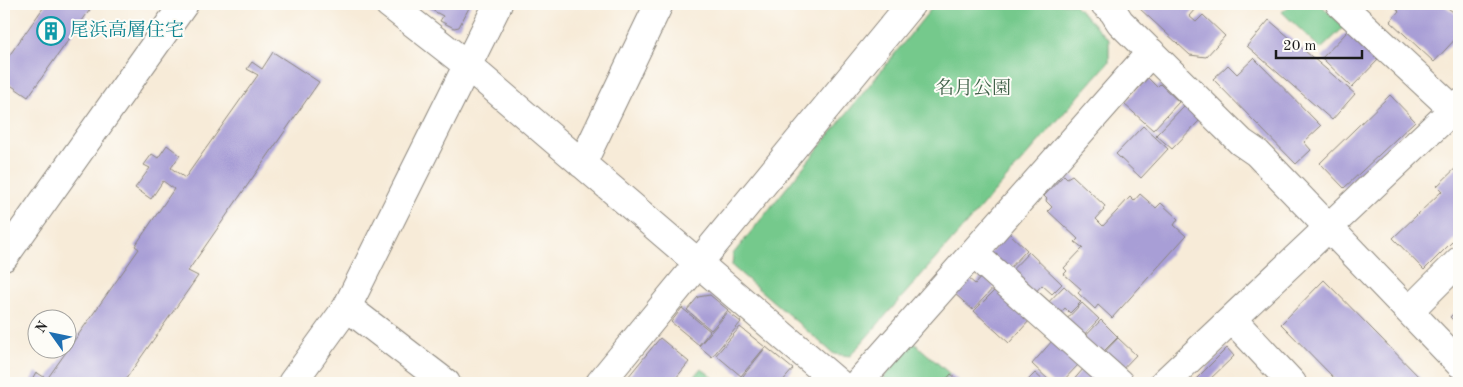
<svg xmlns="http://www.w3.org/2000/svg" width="1463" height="387" font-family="'Old Standard TT','Noto Serif JP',serif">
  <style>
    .green { fill: #75c98c; stroke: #487254 }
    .building { fill: #a89ed6 }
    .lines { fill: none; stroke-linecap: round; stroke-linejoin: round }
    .minor-casing { stroke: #8a847a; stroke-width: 30 }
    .minor { stroke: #fff; stroke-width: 28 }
    .labels { text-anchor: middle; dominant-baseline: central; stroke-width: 4; stroke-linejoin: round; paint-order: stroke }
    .culture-label { font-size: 19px; fill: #0d838f; stroke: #fdfcf7; text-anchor: start }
    .park-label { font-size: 19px; fill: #406149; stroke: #fdfcf7 }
  </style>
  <rect width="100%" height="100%" fill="#fdfcf7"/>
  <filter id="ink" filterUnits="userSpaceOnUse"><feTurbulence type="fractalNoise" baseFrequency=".02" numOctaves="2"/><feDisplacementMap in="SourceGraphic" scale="10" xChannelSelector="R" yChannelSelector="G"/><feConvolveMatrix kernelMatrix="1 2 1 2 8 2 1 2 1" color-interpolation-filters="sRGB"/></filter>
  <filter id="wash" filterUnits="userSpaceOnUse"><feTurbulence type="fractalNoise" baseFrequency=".0096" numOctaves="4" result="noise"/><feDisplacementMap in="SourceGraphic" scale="20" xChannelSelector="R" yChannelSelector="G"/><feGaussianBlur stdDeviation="1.12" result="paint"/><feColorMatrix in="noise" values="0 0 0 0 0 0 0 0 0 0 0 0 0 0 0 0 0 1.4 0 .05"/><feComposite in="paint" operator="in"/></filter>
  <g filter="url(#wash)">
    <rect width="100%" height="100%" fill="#f7ebd8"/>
    <path class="green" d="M935 4H1074L1109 40V62L850 356 834 354 732 266 733 254Z
      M1291 4H1320L1344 27 1321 49 1282 12Z
      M912 341 950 374 942 383H884V377Z
      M701 368 720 383H688Z"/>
    <g id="blocks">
      <path class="building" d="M46 4H94L28 97 9 84 4 92V58L6 60Z
        M427 4H471L459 27 454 28 440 21 443 16 426 7Z
        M1138 4H1176L1178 6 1181 4H1189L1195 9 1189 16 1196 22 1203 15 1225 36 1206 57 1190 55 1139 8Z
        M1392 4H1442L1459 16V35L1434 62 1390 21 1399 11Z
        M1269 20 1355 94 1332 120 1247 46Z
        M1348 31 1378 60 1352 87 1322 58Z
        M273 52 319 82 188 271 198 276 123 383H34L31 381 36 372 47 379 139 249 135 246 174 189 163 181 151 199 135 188 150 168 144 165 152 154 158 158 167 145 180 155 171 168 185 178 258 75 247 69 252 62 262 69Z
        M1254 58 1321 126 1304 142 1311 150 1296 164 1213 79 1228 65 1237 74Z
        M1148 78 1157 87 1160 84 1179 102 1153 130 1124 104Z
        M1390 95 1415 121 1344 188 1320 163Z
        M1185 105 1200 120 1172 149 1156 135Z
        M1143 126 1168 149 1141 178 1116 154Z
        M1459 165V235L1424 270 1393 238 1442 191 1437 186Z
        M1064 175 1067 178 1072 175 1105 206 1103 209 1104 210 1096 219 1103 226 1130 197 1134 201 1140 194 1156 208 1161 203 1178 219 1174 225 1186 236 1112 318 1098 305 1095 309 1078 293 1081 289 1064 274 1067 271 1064 268 1083 248 1075 242 1078 239 1048 211 1052 207 1046 201 1047 199 1044 196Z
        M1009 233 1027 250 1007 271 987 256Z
        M1029 252 1062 284 1052 294 1042 285 1031 297 1007 275Z
        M983 275 995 286 973 310 954 293 968 278 975 284Z
        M1324 280 1425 383H1339L1281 324Z
        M1064 286 1081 302 1070 313 1065 308 1054 320 1043 308Z
        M996 289 1030 320 1009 343 974 311Z
        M710 295 728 310 711 330 687 310 698 297Z
        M1082 303 1099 319 1078 341 1061 325Z
        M682 308 710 331 699 345 671 322Z
        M1459 308V326L1450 317Z
        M728 312 741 322 712 357 699 346Z
        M1101 320 1118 337 1096 359 1079 343Z
        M740 327 765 347 741 376 716 355Z
        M660 338 689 362 672 383H662L657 379 654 383H636L628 377Z
        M1118 338 1136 355 1116 376 1098 359Z
        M1052 341 1078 365 1061 383H1052L1032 364Z
        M766 347 793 369 781 383H742L739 381Z
        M1227 348 1234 356 1206 383H1198L1195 380Z
        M1084 368 1100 383H1071Z
        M1035 373 1046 383H1025Z
        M951 374 962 383H943Z"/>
    </g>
  </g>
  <g filter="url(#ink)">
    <use href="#blocks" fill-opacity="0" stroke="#8a847a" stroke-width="1"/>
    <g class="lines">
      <defs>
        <path id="minor" d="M389 4 467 65 838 383
          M1105 4 1113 11 1120 22 1241 142 1257 153 1459 363
          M1340 4 1453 109
          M582 164 659 4
          M973 253 1119 383
          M4 257 184 4
          M347 307 446 383
          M1409 311 1459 261
          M1232 319 1292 383
          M292 383 347 307 498 4
          M600 383 911 4
          M858 383 1151 52
          M1164 383 1459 104"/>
      </defs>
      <use href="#minor" class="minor-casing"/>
      <use href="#minor" class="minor"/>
    </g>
  </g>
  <defs>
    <symbol id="building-ring" viewBox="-11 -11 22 22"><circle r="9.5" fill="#fdfcf7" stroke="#0f9aa8" stroke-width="1.5"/><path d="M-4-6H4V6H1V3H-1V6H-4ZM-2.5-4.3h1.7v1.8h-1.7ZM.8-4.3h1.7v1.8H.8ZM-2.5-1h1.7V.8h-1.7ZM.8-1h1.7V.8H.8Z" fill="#0f9aa8"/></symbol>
  </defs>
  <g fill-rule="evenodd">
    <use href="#building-ring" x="35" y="15" width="32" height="32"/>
  </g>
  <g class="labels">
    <g class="culture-label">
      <text x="70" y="31">尾浜高層住宅</text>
    </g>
    <g class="park-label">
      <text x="973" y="89">名月公園</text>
    </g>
  </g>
  <rect width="1463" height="387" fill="none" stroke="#fdfcf7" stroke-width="20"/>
  <g transform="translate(52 334) rotate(303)"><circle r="24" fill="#fdfcf7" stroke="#a3a29f"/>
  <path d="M0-4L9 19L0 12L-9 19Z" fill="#1f6fb2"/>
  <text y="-8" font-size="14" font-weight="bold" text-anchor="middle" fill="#1c1c1c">N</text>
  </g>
  <path d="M1276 50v8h86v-8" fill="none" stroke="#1c1c1c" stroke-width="2.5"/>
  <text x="1283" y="50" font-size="15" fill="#1c1c1c" stroke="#fdfcf7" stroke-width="4" paint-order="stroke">20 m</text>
</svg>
